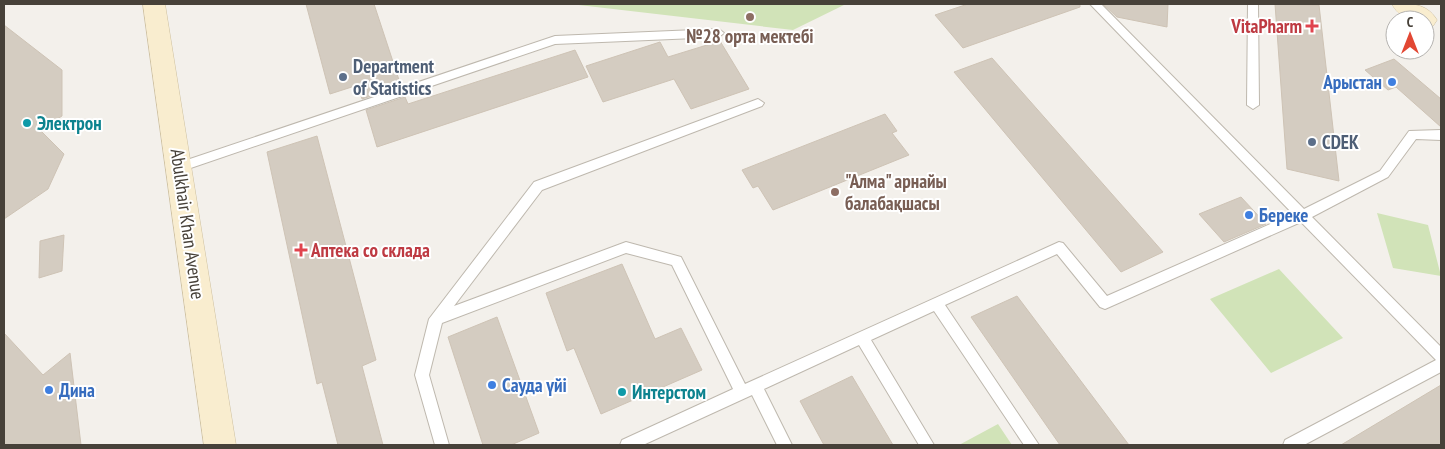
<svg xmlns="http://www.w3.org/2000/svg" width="1445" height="449" font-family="'PT Sans Narrow',sans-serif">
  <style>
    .green { fill: #d1e3b8 }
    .building { fill: #d4ccc1; stroke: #cec3b5 }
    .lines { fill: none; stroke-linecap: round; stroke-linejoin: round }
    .lane-casing { stroke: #beb8ae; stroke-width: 2 }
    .secondary-casing { stroke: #cec09f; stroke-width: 1 }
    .lane { fill: #fff; fill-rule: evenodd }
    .secondary { fill: #f9edcf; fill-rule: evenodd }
    .education-dot { fill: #8d6e63; stroke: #fff; stroke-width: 2 }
    .health-dot { fill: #e0444e; stroke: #fff; stroke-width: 2 }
    .service-dot { fill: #5c6f8a; stroke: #fff; stroke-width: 2 }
    .shop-dot { fill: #3f7fe0; stroke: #fff; stroke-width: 2 }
    .culture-dot { fill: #0f9aa8; stroke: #fff; stroke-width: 2 }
    .labels { text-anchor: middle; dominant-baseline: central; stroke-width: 4; stroke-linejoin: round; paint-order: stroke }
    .health-label { font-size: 19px; font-weight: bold; fill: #be3a42; stroke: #fff; text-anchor: end }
    .education-label { font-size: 19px; font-weight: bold; fill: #785e54; stroke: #fff }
    .service-label { font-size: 19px; font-weight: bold; fill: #4e5e75; stroke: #fff; text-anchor: start }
    .shop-label { font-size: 19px; font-weight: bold; fill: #366cbe; stroke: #fff; text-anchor: start }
    .culture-label { font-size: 19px; font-weight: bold; fill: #0d838f; stroke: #fff; text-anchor: start }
    .street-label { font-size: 19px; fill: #474139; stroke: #fff }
  </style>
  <rect width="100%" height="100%" fill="#f3f0eb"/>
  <path class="green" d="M570 4H846L793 30Z
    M1377 213 1428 225 1441 276 1393 268Z
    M1279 269 1343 338 1271 373 1210 299Z
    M998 424 1012 445H959Z"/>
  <path class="building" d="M306 4H374L401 86 362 99 358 85 330 94Z
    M968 4H1080V7L963 48 935 15Z
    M1103 4H1168L1167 27 1117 17Z
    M1275 4 1319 5 1339 181 1287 169Z
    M4 25 62 70V116L40 130 64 154 48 189 4 219Z
    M720 41 749 89 691 109 674 79 603 102 586 66 660 42 668 57Z
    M575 50 588 77 377 147 366 110 405 97 408 104Z
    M992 58 1163 252 1121 272 954 72Z
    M1394 59 1441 99V127L1396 87 1388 90 1365 70Z
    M885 114 897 131 892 133 909 155 773 210 758 186 753 188 742 170Z
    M317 136 376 360 362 366 383 445H338L322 382 317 384 267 152Z
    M1241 197 1266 224 1224 242 1199 214Z
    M64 235 62 271 39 278 40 241Z
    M622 264 655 339 681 328 702 370 601 414 574 348 567 351 546 293Z
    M1017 296 1129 445H1060L971 317Z
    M497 317 539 433 511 445H483L448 337Z
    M4 333 43 375 70 353 81 445H4Z
    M852 376 893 445H824L800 401Z
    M1441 385V445H1341Z"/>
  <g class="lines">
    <defs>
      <path id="lane" d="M1090 4H1101L1304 209 1380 171 1409 131 1441 130V140L1416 139 1388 177 1312 217 1441 347V372L1304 445H1283L1285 440 1436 360 1301 222 1105 309 1100 307 1057 254 945 305 1039 445H1024L934 311 871 340 934 445H919L859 345 764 389 792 445H777L752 395 643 445H620L622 440 733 389 672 265 626 253 442 323 429 375 449 445H435L415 375 429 319 534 182 758 99 764 103 762 106 542 190 454 306 626 242 681 257 745 384 1059 242 1063 243 1107 296 1293 214Z
        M1248 4H1258L1259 105 1253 109 1247 105Z
        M719 29 724 33 719 37 555 44 179 172 173 167 175 164 555 36Z"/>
      <path id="secondary" d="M143 4H165L236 445H204Z
        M1392 4C1410 4 1426 2 1437 20L1433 26 1425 28V20C1411 20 1399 18 1392 4Z"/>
    </defs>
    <use href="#lane" class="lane-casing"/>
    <use href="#secondary" class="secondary-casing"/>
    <use href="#lane" class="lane"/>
    <use href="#secondary" class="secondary"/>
  </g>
  <g class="education-dot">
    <circle cx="750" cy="17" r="5"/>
    <circle cx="835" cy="192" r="5"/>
  </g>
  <g class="health-dot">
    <path d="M1309.5 18.5h5v5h5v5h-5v5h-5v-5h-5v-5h5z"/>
    <path d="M298.5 242.5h5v5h5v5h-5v5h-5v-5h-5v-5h5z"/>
  </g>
  <g class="service-dot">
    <circle cx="343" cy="77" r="5"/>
    <circle cx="1312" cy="142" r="5"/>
  </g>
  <g class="shop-dot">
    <circle cx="1392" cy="82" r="5"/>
    <circle cx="1249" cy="215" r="5"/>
    <circle cx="492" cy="385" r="5"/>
    <circle cx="49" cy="390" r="5"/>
  </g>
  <g class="culture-dot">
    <circle cx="27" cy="123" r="5"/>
    <circle cx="622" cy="392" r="5"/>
  </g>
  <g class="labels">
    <g class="health-label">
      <text x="1302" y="26">VitaPharm</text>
      <text x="311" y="250" text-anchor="start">Аптека со склада</text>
    </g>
    <g class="education-label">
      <text x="750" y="36">№28 орта мектебі</text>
      <text x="845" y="181" text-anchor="start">"Алма" арнайы<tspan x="845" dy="22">балабақшасы</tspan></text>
    </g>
    <g class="service-label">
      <text x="353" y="66">Department<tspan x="353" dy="22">of Statistics</tspan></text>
      <text x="1322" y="142">CDEK</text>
    </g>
    <g class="shop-label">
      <text x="1382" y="82" text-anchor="end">Арыстан</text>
      <text x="1259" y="215">Береке</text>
      <text x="502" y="385">Сауда үйі</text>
      <text x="59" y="390">Дина</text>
    </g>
    <g class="culture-label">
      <text x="37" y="123">Электрон</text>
      <text x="632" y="392">Интерстом</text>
    </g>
    <g class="street-label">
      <text transform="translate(188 224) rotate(82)">Abulkhair Khan Avenue</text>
    </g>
  </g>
  <rect width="1445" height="449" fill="none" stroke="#474139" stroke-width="10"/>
  <g transform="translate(1410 35)"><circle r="24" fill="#ffffff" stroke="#b5b3b0"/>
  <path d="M0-4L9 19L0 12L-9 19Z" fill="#e24733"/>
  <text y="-8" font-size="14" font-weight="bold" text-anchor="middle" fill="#474139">С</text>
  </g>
</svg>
